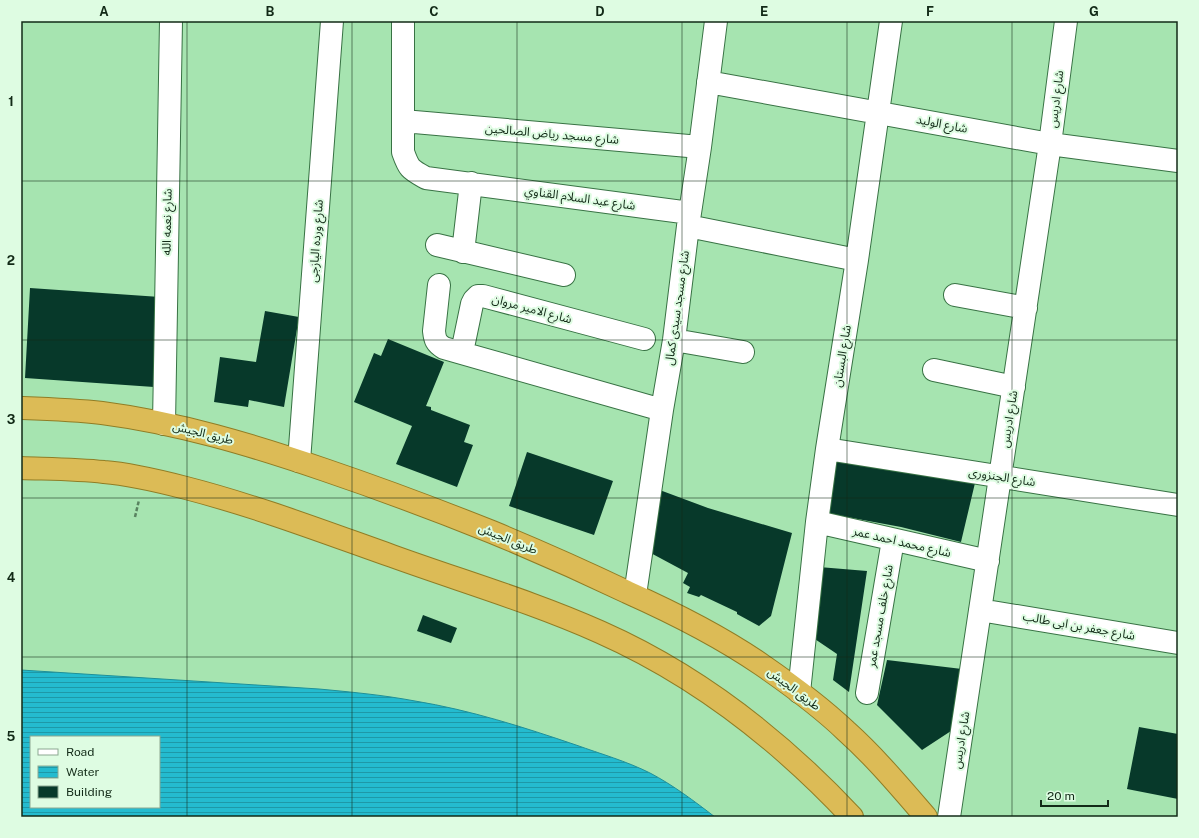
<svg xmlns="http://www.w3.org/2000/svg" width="1199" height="838" font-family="'Public Sans','Noto Sans Arabic',sans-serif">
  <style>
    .water { fill: url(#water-rules); stroke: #1f9098; fill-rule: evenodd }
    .building { fill: #07392a }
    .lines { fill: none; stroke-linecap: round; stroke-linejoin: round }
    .minor-casing { stroke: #387244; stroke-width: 24 }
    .trunk-casing { stroke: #907d25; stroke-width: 24 }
    .path { stroke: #598360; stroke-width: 2.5; stroke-dasharray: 4 2; stroke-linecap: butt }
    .minor { stroke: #fff; stroke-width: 22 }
    .trunk { stroke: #dcbb56; stroke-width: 22 }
    .grid { fill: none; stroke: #122a17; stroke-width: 1; stroke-opacity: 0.55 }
    .labels { text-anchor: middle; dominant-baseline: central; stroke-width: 4; stroke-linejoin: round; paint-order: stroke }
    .street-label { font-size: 12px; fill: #122a17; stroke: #defce2 }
    .neatline { fill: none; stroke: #122a17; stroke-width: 1.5 }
    .grid-label { font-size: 13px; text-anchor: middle; font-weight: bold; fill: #122a17 }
  </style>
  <defs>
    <pattern id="water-rules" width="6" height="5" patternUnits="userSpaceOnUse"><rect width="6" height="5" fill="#24bbcf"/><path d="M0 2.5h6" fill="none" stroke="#1e98a7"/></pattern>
  </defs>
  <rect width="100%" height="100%" fill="#a6e4b0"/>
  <path class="water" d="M21 670 319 689C351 692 383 695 415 701 470 710 523 727 576 745 601 754 626 761 650 773 673 785 694 801 715 817H21ZM31 737H159V807H31Z"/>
  <path class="building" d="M30 288 160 297 154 387 25 378Z
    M265 311 299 317 284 407 249 400 248 407 214 402 220 357 256 362Z
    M388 339 444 362 426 406 431 407V410L470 425 464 442 473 445 457 487 396 464 412 426 354 402 374 353 381 356Z
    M527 452 613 481 594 535 509 506Z
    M835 455 975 483 961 542 901 527 825 513Z
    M657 489 708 508 792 533 771 616 759 626 737 614V612L701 595 699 597 687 593 690 587 683 583 688 573 647 551Z
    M819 567 867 571 849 692 833 680 837 654 806 633Z
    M423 615 457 628 451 643 417 631Z
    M887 660 962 669 951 731 922 750 877 705Z
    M1139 727 1178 734V799L1127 789Z"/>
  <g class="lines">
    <defs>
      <path id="minor" d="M403 21V152C409 169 410 169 426 178L690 213
        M708 82 1050 144 1178 161
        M403 121 700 147
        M688 226 857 260
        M437 245 564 275
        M463 252 471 183
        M439 285 434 331C435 340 436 343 444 348L662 410
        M955 295 1026 308
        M674 340 743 352
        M462 352 472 304 474 300 478 296H483L644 339
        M934 370 1014 387
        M164 424 171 21
        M827 449 1178 505
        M299 461 332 21
        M817 522 988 561
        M635 595 662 410 674 340 688 226 700 147 716 21
        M980 610 1178 643
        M799 692 817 522 827 449 857 260 891 21
        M867 693 893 540
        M949 817 1050 144 1066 21"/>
      <path id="trunk" d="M21 408C48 409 76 410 102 413 179 423 252 445 325 470 381 489 437 510 492 532 538 551 583 571 627 592 674 613 720 636 762 665 791 685 820 706 846 731 875 757 900 787 926 817
        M21 468C49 469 77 469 104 472 131 474 159 481 186 488 256 506 324 532 392 556 461 581 533 602 600 632 697 675 780 740 852 817"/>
    </defs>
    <use href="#minor" class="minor-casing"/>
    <use href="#trunk" class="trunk-casing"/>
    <path class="path" d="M135 517 139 500"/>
    <use href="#minor" class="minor"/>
    <use href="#trunk" class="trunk"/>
  </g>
  <path class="grid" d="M187 21V817M352 21V817M517 21V817M682 21V817M847 21V817M1012 21V817M21 181H1178M21 340H1178M21 498H1178M21 657H1178"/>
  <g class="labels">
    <g class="street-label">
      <text transform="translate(1056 99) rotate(-83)">شارع ادريس</text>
      <text transform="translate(942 124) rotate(11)">شارع الوليد</text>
      <text transform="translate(552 134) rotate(5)">شارع مسجد رياض الصالحين</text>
      <text transform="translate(580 198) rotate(8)">شارع عبد السلام القناوي</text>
      <text transform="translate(167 222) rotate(-89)">شارع نعمه الله</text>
      <text transform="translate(316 241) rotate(-86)">شارع ورده اليازجى</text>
      <text transform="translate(677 308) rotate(-82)">شارع مسجد سيدى كمال</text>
      <text transform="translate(532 309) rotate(15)">شارع الامير مروان</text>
      <text transform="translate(842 356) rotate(-81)">شارع البستان</text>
      <text transform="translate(1009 419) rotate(-81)">شارع ادريس</text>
      <text transform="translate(203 433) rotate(14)">طريق الجيش</text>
      <text transform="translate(1002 477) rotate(9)">شارع الجنزورى</text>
      <text transform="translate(508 539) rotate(22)">طريق الجيش</text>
      <text transform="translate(902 542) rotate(13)">شارع محمد احمد عمر</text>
      <text transform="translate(880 616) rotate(-80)">شارع خلف مسجد عمر</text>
      <text transform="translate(1079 626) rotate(10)">شارع جعفر بن ابى طالب</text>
      <text transform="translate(794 689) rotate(37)">طريق الجيش</text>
      <text transform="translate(961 740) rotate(-81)">شارع ادريس</text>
    </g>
  </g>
  <rect width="1199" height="838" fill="none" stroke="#defce2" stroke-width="44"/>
  <rect x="30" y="736" width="130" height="72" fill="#defce2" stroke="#8ca891"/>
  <rect x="38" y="749" width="20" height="6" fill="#ffffff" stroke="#8ca891"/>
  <text x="66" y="756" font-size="12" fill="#122a17">Road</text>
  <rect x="38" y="766" width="20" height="12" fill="url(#water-rules)" stroke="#8ca891"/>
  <text x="66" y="776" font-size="12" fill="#122a17">Water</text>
  <rect x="38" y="786" width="20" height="12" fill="#07392a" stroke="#8ca891"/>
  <text x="66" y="796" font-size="12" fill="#122a17">Building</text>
  <path d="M1041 800v6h67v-6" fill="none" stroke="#122a17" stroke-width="2"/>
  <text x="1047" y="800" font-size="12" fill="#122a17" stroke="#defce2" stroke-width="3" paint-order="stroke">20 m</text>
  <rect x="22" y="22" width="1155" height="794" class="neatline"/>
  <g class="grid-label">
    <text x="104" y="16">A</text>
    <text x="270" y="16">B</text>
    <text x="434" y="16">C</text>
    <text x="600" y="16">D</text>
    <text x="764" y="16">E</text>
    <text x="930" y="16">F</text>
    <text x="1094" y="16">G</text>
    <text x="11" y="106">1</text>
    <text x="11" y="265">2</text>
    <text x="11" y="424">3</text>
    <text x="11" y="582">4</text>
    <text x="11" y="741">5</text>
  </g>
</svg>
